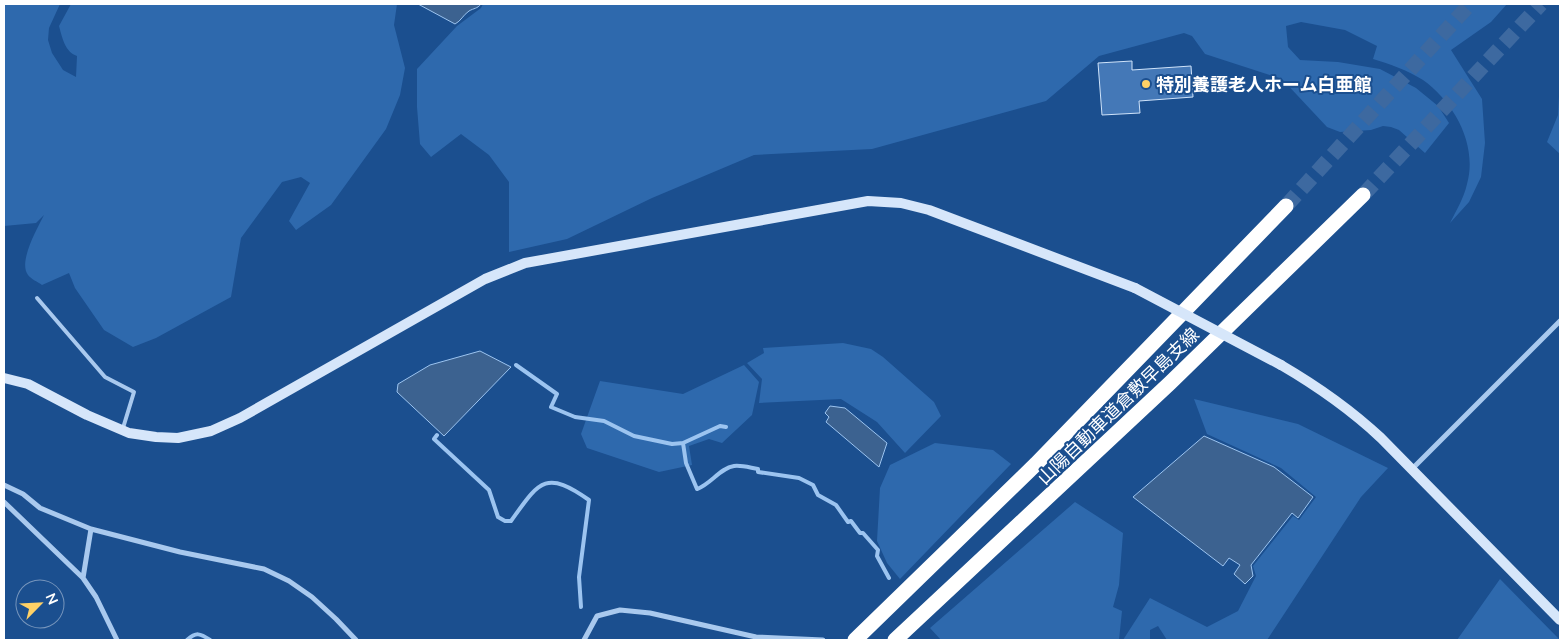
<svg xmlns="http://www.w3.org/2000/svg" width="1564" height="644" font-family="Mulish,'Noto Sans JP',sans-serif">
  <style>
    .green { fill: #2e69ad }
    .water { fill: #3c6290; stroke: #9cc4f0 }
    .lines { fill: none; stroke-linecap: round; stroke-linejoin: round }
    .stream { stroke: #9cc4f0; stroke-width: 4 }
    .building { fill: #4478b7; stroke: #cfe3fa }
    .highway-tunnel { stroke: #3d69a0; stroke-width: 15; stroke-dasharray: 15 8; stroke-linecap: butt }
    .lane { stroke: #a9c9ee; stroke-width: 4 }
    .street { stroke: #a9c9ee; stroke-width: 5 }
    .secondary { stroke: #d6e6fa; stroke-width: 10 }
    .highway { stroke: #fff; stroke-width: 15 }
    .secondary-bridge { stroke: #d6e6fa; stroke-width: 10 }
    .poi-dot { fill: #ffd166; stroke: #1b4f8f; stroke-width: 2 }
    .labels { text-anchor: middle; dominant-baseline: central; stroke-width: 4; stroke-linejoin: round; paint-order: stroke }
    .poi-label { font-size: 18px; font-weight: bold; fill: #fff; stroke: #1b4f8f; text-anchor: start }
    .street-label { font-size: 18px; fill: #fff; stroke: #1b4f8f }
  </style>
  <rect width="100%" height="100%" fill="#1b4f8f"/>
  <path class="green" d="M4 4H60L49 28 48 40 52 53 63 70 76 77 77 56C65 52 62 37 59 26L71 4H397L394 25 405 68 400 95 386 129 331 205 296 230 289 221 310 183 301 177 282 182 241 238 231 297 156 338 133 347 104 330 75 288 69 273 42 285C38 282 31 279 28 275 18 262 37 229 44 215L36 223 4 226Z
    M483 4H1507L1491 22 1451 50 1482 99 1485 143 1481 177 1469 202 1450 223C1456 211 1464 198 1467 184 1478 145 1454 102 1423 80 1407 70 1390 64 1373 59L1377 46 1345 30 1301 22 1286 26 1288 47 1300 60 1338 62 1380 69 1416 88 1438 106 1449 123 1425 153 1399 130 1391 127 1383 126 1371 130 1340 132 1327 127 1282 79 1205 54 1192 36 1184 33 1099 56 1046 101 872 149 754 155 652 198 567 239 509 252V182L489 155 461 134 431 157 420 144 417 107V69L457 26 481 8Z
    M1560 77V154L1547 142 1558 115Z
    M843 343 871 349 883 357 934 402 941 416 905 453 877 422 841 399 759 403 762 379 747 363 764 353 763 348Z
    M744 365 759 382 752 415 722 443 709 439 689 446 692 465 659 472 587 448 581 434 600 381 683 394Z
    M1194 399 1298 424 1388 468 1361 497 1267 640H1167L1158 626 1150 630V640H1123L1150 598 1207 627 1238 611 1256 576 1253 566 1293 516 1299 520 1316 497 1281 468 1207 434Z
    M935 443 993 450 1011 464 900 579 887 563 877 541 880 488 890 465Z
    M1075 502 1123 533 1119 585 1113 607 1122 611 1119 640H941L930 628Z
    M1500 579 1559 639 1558 640H1457Z"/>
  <path class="water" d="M418 4H417H481C477 9 474 8 469 11 463 15 461 21 455 24Z
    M480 351 511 367 444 436 397 392 398 384 430 365Z
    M830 406 845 408 887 443 879 467 826 422 829 417 825 413Z
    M1204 436 1274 467 1313 497 1298 518 1292 513 1251 565 1253 576 1245 584 1234 574 1240 565 1229 558 1223 566 1133 497Z"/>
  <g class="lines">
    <path class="stream" d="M516 365 557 394 551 407 575 417 604 421 634 436 672 444 683 443 720 426 726 427
      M437 435 434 439 489 490 498 517 505 521H511C539 482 545 469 589 500L579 577 581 607
      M683 443 686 463 697 489C711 484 720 468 734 466 742 465 751 468 758 469V472L799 478 813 485 818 495 836 505 848 522 851 521 860 533H863L878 550 877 556 889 578
      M187 640C196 632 200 633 210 640"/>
  </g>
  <path class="building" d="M1132 61V70L1191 66 1193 97 1139 101 1140 113 1102 115 1098 63Z"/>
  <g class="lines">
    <path class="highway-tunnel" d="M1363 195 1541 4
      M1286 206 1470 4"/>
    <path class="lane" d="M37 298 105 377 134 392 123 428"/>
    <path class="street" d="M1412 469 1560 321
      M4 485 23 494 40 508 91 529 180 552 264 569 289 581 312 597 336 619 356 640
      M4 502 83 578 96 597 117 640
      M83 578 91 529
      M584 640 597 616 620 610 650 613 756 637 823 640"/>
    <path class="secondary" d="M1281 365C1317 386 1350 409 1381 438L1560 620
      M4 378 28 384 87 415 129 433 156 437 178 438 211 431 240 418 485 279 525 263 868 201 901 203 929 210 1135 288"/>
    <path class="highway" d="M855 640 1036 464 1286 206
      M895 640 1170 383 1363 195"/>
    <path class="secondary-bridge" d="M1135 288 1281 365"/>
  </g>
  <circle class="poi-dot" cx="1146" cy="84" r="5"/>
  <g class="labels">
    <g class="poi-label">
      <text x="1156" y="84">特別養護老人ホーム白亜館</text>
    </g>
    <g class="street-label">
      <text transform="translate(1118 406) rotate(-44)">山陽自動車道倉敷早島支線</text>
    </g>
  </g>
  <rect width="1564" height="644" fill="none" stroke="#ffffff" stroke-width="10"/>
  <g transform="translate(40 604) rotate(66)"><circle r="24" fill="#1b4f8f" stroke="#7695bc"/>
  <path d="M0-4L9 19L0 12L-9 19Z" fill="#ffd166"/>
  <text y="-8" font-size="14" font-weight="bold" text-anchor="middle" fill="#ffffff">N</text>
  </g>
</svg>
